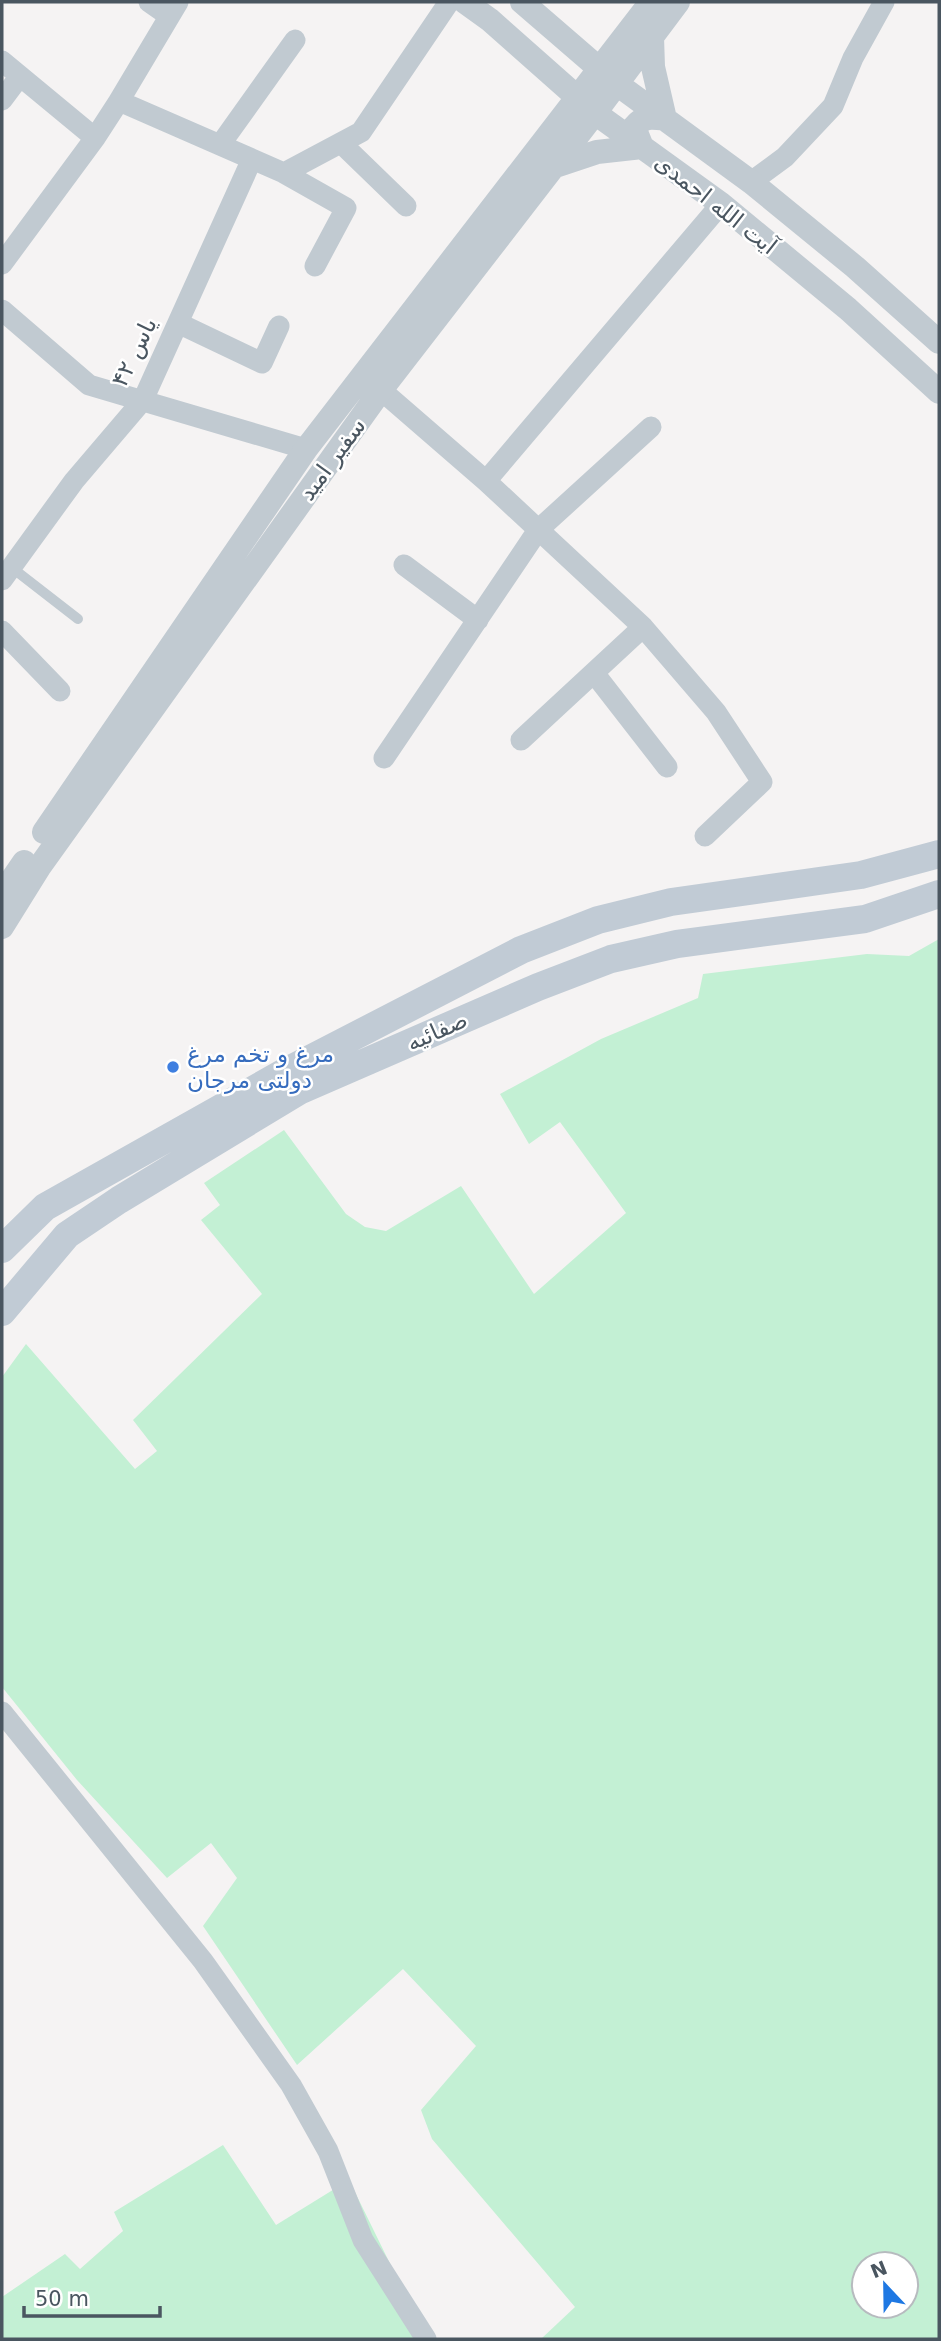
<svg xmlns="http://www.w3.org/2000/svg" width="941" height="2341" font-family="'DejaVu Sans',Vazirmatn,sans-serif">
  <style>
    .green { fill: #c3f0d4; fill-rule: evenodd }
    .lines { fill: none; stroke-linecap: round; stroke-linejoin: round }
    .service { stroke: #c1cad1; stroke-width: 10 }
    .minor { stroke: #c1cad1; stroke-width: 21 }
    .tertiary { stroke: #c1cad1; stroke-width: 24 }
    .secondary { stroke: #c1cbd5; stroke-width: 28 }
    .shop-dot { fill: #3f7fe0; stroke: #fff; stroke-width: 2.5 }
    .labels { text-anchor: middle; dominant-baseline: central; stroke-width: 5; stroke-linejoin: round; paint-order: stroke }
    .street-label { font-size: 23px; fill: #4a5660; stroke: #fff }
    .shop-label { font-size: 23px; fill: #366cbe; stroke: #fff; text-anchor: start }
  </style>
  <rect width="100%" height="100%" fill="#f5f3f3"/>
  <path class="green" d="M939 939V2339H541L575 2307 432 2139 421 2110 476 2046 403 1969 297 2065 203 1926 237 1878 211 1843 167 1878 77 1780 2 1687V1377L26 1344 135 1469 157 1451 133 1420 262 1294 201 1220 220 1205 204 1183 284 1130 346 1214 365 1227 386 1231 461 1186 534 1294 626 1213 560 1122 529 1144 500 1094 601 1039 698 998 703 974 867 954 909 956ZM864 2264H906V2306H864Z
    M223 2145 276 2225 349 2180 427 2339H2V2297L65 2254 80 2269 123 2231 114 2212Z"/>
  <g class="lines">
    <path class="service" d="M11 567 78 619"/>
    <path class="minor" d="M149 2 169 16
      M2 61 95 138 119 101 284 173 361 132 449 2
      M2 100 20 76
      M119 101 178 2
      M341 143 406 206
      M220 145 295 40
      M284 173 346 208 315 266
      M751 182 785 157 833 106 853 58 884 2
      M2 264 95 138
      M2 310 89 385 306 449
      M178 323 262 363 279 326
      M381 390 486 481 643 627 716 712 762 782 705 836
      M486 481 721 204
      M404 565 478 620
      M2 580 74 481 143 400 252 159
      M2 631 60 691
      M594 673 667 767
      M521 740 643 627
      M384 758 538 530 651 427
      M2 1712 203 1961 291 2085 328 2151 363 2240 426 2339"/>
    <path class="tertiary" d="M465 2 490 20 595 113 721 204 848 309 939 392
      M522 2 617 84 751 182 855 267 939 342
      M552 167 597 152 642 147 634 127C643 116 651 117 665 119L653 67 652 37
      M44 832 306 449 651 2
      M2 894 24 862
      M2 927 40 866 381 390 595 113 678 2"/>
    <path class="secondary" d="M2 1249 45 1207 283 1073 521 950 598 920 671 902 861 875 939 854
      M2 1312 67 1235 119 1200 299 1091 538 987 611 959 677 944 865 919 939 894"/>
  </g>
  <circle class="shop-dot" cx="173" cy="1067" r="7"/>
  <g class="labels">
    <g class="street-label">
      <text transform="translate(716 204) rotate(38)">آیت الله احمدی</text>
      <text transform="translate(134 352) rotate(-64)">یاس ۴۲</text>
      <text transform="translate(332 459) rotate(-54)">سفیر امید</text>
      <text transform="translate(437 1031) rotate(-24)">صفائیه</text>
    </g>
    <g class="shop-label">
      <text x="187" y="1054">مرغ و تخم مرغ<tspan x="187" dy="26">دولتی مرجان</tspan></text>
    </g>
  </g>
  <rect width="941" height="2341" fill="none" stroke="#4a5660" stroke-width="7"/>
  <g transform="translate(885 2285) rotate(338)"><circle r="33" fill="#ffffff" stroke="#b7bbbf" stroke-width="2"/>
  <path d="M0-5L12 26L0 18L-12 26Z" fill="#1e78e3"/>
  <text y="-10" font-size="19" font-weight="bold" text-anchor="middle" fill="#4a5660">N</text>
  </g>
  <path d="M24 2306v10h136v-10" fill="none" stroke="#4a5660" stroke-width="3.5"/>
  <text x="35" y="2306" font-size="21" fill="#4a5660" stroke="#ffffff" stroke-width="5" paint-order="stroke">50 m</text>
</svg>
